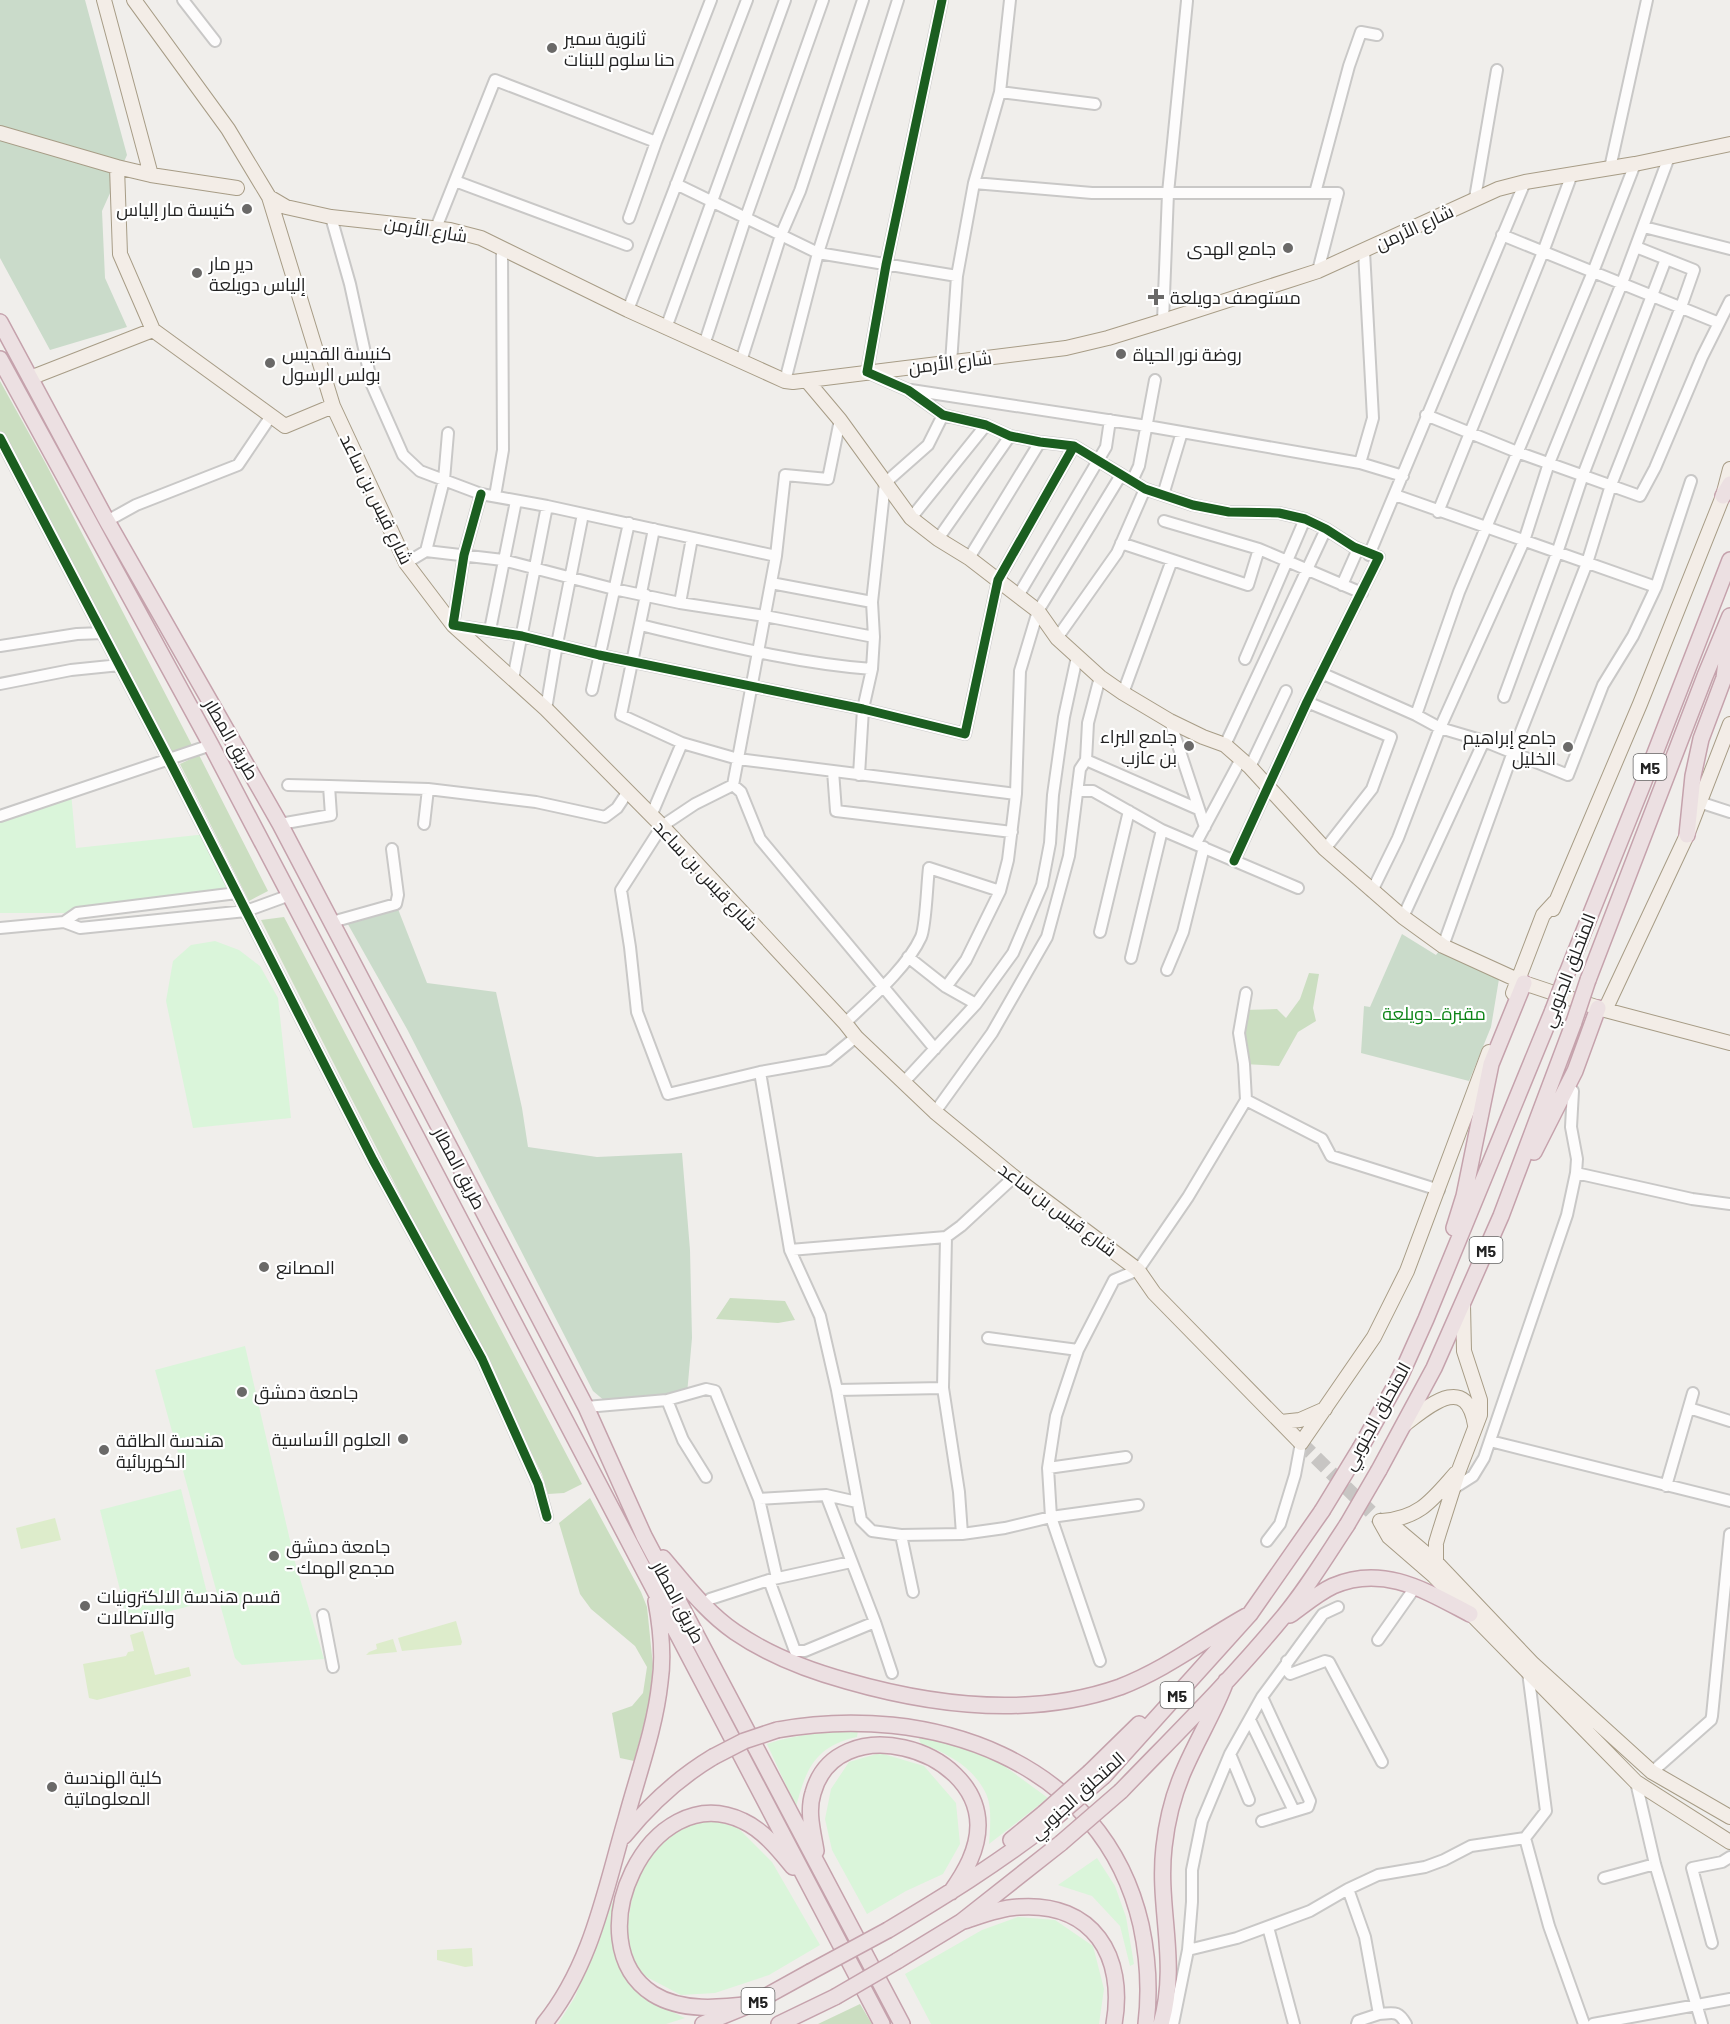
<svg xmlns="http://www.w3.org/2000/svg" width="1730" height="2024" font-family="Barlow,Cairo,sans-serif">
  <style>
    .grass { fill: #ddeccb }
    .forest { fill: #cbdec1 }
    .cemetery { fill: #cadbca }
    .park { fill: #daf5da }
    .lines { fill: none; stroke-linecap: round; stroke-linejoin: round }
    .major-tunnel { stroke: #c7c5c3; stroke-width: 14; stroke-dasharray: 14 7; stroke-linecap: butt }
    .minor-casing { stroke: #c9c8c7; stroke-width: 14 }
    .major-casing { stroke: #a79c86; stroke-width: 16 }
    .highway-casing { stroke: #c5a2ac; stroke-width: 18 }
    .minor { stroke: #fdfcfc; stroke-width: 10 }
    .major { stroke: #f3ede7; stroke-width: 14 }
    .highway { stroke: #ece0e2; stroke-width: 15 }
    .highway-bridge-casing { stroke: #c5a2ac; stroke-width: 18; stroke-linecap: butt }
    .highway-bridge { stroke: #ece0e2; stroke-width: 15 }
    .cycleway-casing { stroke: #fff; stroke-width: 13 }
    .cycleway { stroke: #1b5e20; stroke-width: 9 }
    .poi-dot { fill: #6a6968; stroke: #fff; stroke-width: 2 }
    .labels { text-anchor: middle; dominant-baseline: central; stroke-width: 4.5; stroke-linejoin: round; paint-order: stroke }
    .shield { fill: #fff; stroke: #646464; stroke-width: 1.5 }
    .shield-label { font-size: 16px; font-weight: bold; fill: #222 }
    .poi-label { font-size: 18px; fill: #222; stroke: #fff; text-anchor: start }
    .street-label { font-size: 18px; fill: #222; stroke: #fff }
    .park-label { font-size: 18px; fill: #0c8416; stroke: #fff }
  </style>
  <rect width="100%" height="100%" fill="#f0eeeb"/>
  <path class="grass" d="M55 1518 61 1540 21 1549 16 1528Z
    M456 1621 462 1642 461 1645 402 1651 398 1638Z
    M143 1631 155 1675 189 1667 191 1676 97 1700 89 1698 83 1664 126 1656 128 1652 134 1651 130 1635Z
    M393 1639 397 1652 366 1655 369 1652 377 1649 376 1644Z
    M472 1948 473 1966 465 1967 437 1960V1950Z"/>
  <path class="forest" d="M0 381 46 464 195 751 169 759 0 438Z
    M199 755 268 891 249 901 180 764Z
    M284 917 582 1484 564 1493 548 1494 542 1474 261 920Z
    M1309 973 1319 974 1313 1008 1316 1021 1298 1032 1279 1066 1244 1064 1243 1010 1277 1009 1286 1018 1300 999Z
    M730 1298 785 1301 795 1320 778 1323 716 1319Z
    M590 1498 641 1592 647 1607 653 1666 650 1701 634 1761 620 1758 612 1713 632 1706 643 1693 647 1667 635 1646 591 1609 580 1594 559 1523Z
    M860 2004 872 2024H818Z"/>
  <path class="cemetery" d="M0 0H85L127 155 102 211 105 278 127 327 50 350 0 258Z
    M396 904 427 983 496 992 522 1108 528 1147 597 1157 682 1153 690 1250 692 1338 687 1394 606 1402 593 1391 407 1029 345 919Z
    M1402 934 1436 955 1443 946 1500 973 1491 1027 1469 1081 1361 1053 1364 1006 1370 1007Z"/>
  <path class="park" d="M71 792 76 848 207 834 237 893 77 913H0V816Z
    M215 941 239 950 260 966 278 998 291 1118 193 1128 166 1001 173 961 191 945Z
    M245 1346 295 1562 324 1659 242 1665 235 1658 155 1370Z
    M181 1489 209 1601 128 1622 100 1510Z
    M858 1731 857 1737C815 1746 806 1769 796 1807L767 1744C797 1734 826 1732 858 1731Z
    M918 1736 960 1747 1000 1763 1048 1798 989 1844C990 1829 992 1809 987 1796 975 1768 948 1753 921 1744Z
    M880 1753 924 1766 956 1803 960 1844 943 1874 906 1891 867 1914 832 1850 825 1819 831 1789 849 1762Z
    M706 1818 738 1828 772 1862 820 1945 769 1975 715 1993 681 1995 639 1973 625 1939 635 1880 662 1836Z
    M1097 1858 1115 1886 1126 1917 1134 1964 1130 1966 1120 1926 1092 1896 1058 1885Z
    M613 1901 616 1904C614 1918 612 1937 615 1951 623 1982 658 2005 685 2018L666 2024H558L575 1997Z
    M1018 1917 1055 1920 1093 1946 1104 1989 1099 2024H931L905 1974 982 1930Z"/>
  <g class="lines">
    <path class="major-tunnel" d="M1301 1443 1380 1521"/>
    <defs>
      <path id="minor" d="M183 0 215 41
        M942 0 886 265 867 372 908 390 943 415 986 425 1010 436 1040 442 1074 446 1145 489 1193 505 1229 512 1279 513 1305 519 1326 529 1354 547 1379 557 1307 702 1234 861
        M1000 92 1095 104
        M1610 168 1647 0
        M455 181 627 245
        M974 183 1092 193H1338L1318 271
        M676 184 818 253 957 276
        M1315 193 1349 66 1361 32 1377 35
        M1475 198 1497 70
        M331 217 350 284 372 385 403 455 420 471 481 494 547 506 776 556
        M629 218 656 142
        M1644 227 1730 249
        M436 228 495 80 656 142 711 0
        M1502 235 1719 323
        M628 310 747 0
        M1163 321 1168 193 1187 1
        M666 328 785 0
        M704 345 746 217 823 0
        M741 361 781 235 800 191 863 0
        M951 363 957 276 974 183 1000 92 1010 0
        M785 381 818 253 898 0
        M911 390 1147 426 1360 463 1403 476
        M1426 415 1517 452 1640 496 1655 468 1702 357 1730 301
        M0 438 169 760 373 1160 482 1359 538 1484 547 1517
        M1360 463 1373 418 1364 251
        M1132 481 1139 466 1155 380
        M481 494 464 555 453 625 522 636 599 655 863 709 965 734 998 580 1074 446
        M1163 495 1182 432
        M1395 495 1656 587
        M495 496 503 450 502 249
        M1438 512 1543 252 1572 174
        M911 518 986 425
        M107 521 136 505 238 465 271 416
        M1164 521 1259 549 1362 593
        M938 539 1010 436
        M1121 543 1248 585 1259 549
        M426 551 444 480 448 433
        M1369 555 1525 182
        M969 558 1040 442
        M406 563 426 551 503 560 614 589 680 603 765 616 874 637
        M771 583 872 602
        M1342 585 1358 549
        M641 593 654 529
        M646 595 621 715 682 743 738 759 1016 794
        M1018 596 1106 447 1110 420
        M680 603 692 538
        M640 625C717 643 793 663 872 669
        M490 630 516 501
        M1057 638 1117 553 1145 489
        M0 646 77 634 103 633
        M1245 659 1305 519
        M1321 673 1416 715 1440 728 1484 741 1568 775 1603 685 1633 636 1656 587 1691 481
        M513 679 547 506
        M0 684 71 670 120 665
        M592 690 629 523
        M1123 693 1172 560
        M1504 697 1557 553 1583 475 1666 259
        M1307 702 1391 737 1372 789 1325 849
        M546 709 557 644 583 514
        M1416 715 1459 592 1593 272 1635 164
        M1170 721 1205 827
        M1225 745 1326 529
        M1086 760 1198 809
        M1250 767 1286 691
        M833 771 836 811 1012 832
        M859 775 863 709 872 669 874 637 872 602 885 483 928 445 943 415
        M288 785 329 786
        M733 785 776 556 785 475 828 479 840 420
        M1077 791H1093L1162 830 1298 888
        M1699 802 1730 812
        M0 816 211 745
        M651 816 682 743
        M280 824 331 815 329 786 428 789 536 802 605 817 617 808 627 793
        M424 824 428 789
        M1196 843 1241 759
        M1372 891 1398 838 1440 728 1524 541 1549 463 1622 283 1669 157
        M1403 917 1484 741
        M64 922 77 913 237 893
        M332 922 396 904 398 895 392 849
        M0 928 64 922 80 928 246 911 290 895
        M1100 932 1129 811
        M1443 946 1513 752 1587 563 1611 485 1681 307 1694 270 1636 247
        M908 957 946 987 976 1004
        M1131 958 1162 830
        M1167 970 1183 932 1204 847
        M946 987 966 960 1000 891 1008 860 1016 794 1020 671 1038 611 1121 475
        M845 1023C869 1000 907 968 921 937 926 926 927 883 929 868L1000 891
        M856 1037 828 1060 760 1072 668 1094 637 1012 630 947 621 890 662 826 695 804 733 785 741 792 760 839 935 1049
        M760 1072 790 1250 820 1316 837 1390 861 1520 872 1531 901 1535 962 1534 1005 1528 1051 1517 1138 1505
        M904 1082 976 1004 1013 953 1042 885 1050 843 1053 795 1064 717 1077 657
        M1246 1100 1322 1139 1331 1156 1439 1190
        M935 1112 992 1033 1047 937 1069 856 1080 769 1086 760 1088 723 1100 677
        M1576 1173 1692 1199 1730 1204
        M946 1237 943 1388 959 1492 962 1534
        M790 1250 946 1237 961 1226 1014 1177
        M988 1338 1078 1350
        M837 1390 943 1388
        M667 1400 683 1440 706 1477
        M586 1407 667 1400 706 1389 715 1391 759 1499 826 1495 857 1502
        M1689 1408 1730 1421
        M1490 1441 1730 1501
        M1048 1468 1126 1457
        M1666 1486 1693 1393
        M1454 1488 1473 1476 1484 1458 1567 1215 1576 1173 1577 1159 1571 1127 1573 1091
        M826 1495 875 1622 892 1673
        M759 1499 777 1578
        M901 1535 913 1592
        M1267 1541 1280 1524 1295 1475 1301 1443
        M769 1580 795 1651H805L875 1622
        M710 1599 769 1580 851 1562
        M323 1615 333 1667
        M1378 1640 1416 1586
        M1100 1661 1051 1517 1048 1468 1056 1416 1078 1350 1114 1280 1138 1270 1188 1197 1246 1100 1244 1064 1239 1033 1246 993
        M1287 1661 1286 1669 1290 1674 1325 1661 1329 1662 1382 1762
        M1528 1672 1546 1811 1525 1838 1549 1926 1584 2024
        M1250 1720 1294 1811
        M1230 1754 1249 1800
        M1652 1772 1711 1720 1712 1716 1730 1534
        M1636 1782 1655 1864 1702 2024
        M1262 1821 1308 1807 1310 1801 1262 1697
        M1604 1878 1655 1864
        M1348 1889 1365 1937 1379 2014 1358 2021 1357 2024
        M1268 1927 1294 2024
        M1712 1943 1692 1868 1722 1862 1730 1857
        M1188 1950 1237 1938 1310 1911 1348 1889 1378 1875 1425 1867 1444 1860 1471 1846 1525 1838
        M1379 2014C1394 2013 1398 2010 1406 2024
        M1173 2024 1188 1950 1192 1902V1870L1202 1821 1230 1754 1262 1697 1323 1614 1338 1607
        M1593 2024 1730 1999"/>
      <path id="major" d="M104 0 151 175 117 167 120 254 153 330 285 426 333 406
        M134 0 228 129 269 197 286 207 331 217 450 230 481 238 628 310 785 381 793 382 1066 348 1108 338 1163 321 1318 271 1498 189 1525 182 1635 164 1730 144
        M0 133 117 167
        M151 175 237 188
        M269 197 333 406 406 563 453 625 546 709 662 826 845 1023 856 1037 935 1112 1014 1177 1138 1270 1154 1293 1301 1443 1374 1337 1407 1271 1489 1052
        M30 378 153 330
        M808 382 840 420 911 518 938 539 969 558 1038 611 1057 638 1100 677 1123 693 1170 721 1203 737 1225 745 1250 767 1325 849 1403 917 1443 946 1524 983 1605 1010 1730 1043
        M1553 909 1640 704 1723 496 1730 469
        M1513 993 1543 915 1555 902
        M1605 1010 1687 835 1730 724
        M1281 1422 1300 1420 1325 1409
        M1404 1425C1428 1407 1466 1372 1475 1425
        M1380 1521 1389 1537 1434 1576 1636 1782 1730 1842
        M1380 1521 1398 1530 1436 1562 1533 1664 1652 1772 1730 1817
        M1382 1521C1420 1518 1432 1500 1456 1473
        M1436 1562V1543L1439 1533 1459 1470 1480 1415V1400L1464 1351 1463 1305"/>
      <path id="highway" d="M0 322 107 521 280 824 586 1407 644 1536 902 2024
        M0 359 211 745 882 2024
        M1723 496 1730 484
        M1687 835 1693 776 1701 739 1724 678 1730 630
        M1567 973 1643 784 1730 560
        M1588 980 1705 676 1730 616
        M1534 1152 1575 1071 1598 1008
        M1454 1228 1464 1196 1491 1064 1524 983
        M1361 1447 1400 1377 1426 1319 1553 1010
        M1379 1470 1434 1368 1501 1216 1574 1022
        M663 1558C686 1585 706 1612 735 1632 770 1656 807 1670 847 1681 934 1706 1032 1718 1120 1687 1167 1669 1206 1638 1250 1614
        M1290 1615C1304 1605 1318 1593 1333 1586 1383 1564 1426 1591 1470 1614
        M777 1730C928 1702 1103 1759 1141 1925 1148 1958 1150 1991 1146 2024
        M1090 1772 1139 1724
        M1104 1776 1250 1614 1322 1511
        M1121 1791C1174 1736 1229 1682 1278 1623 1304 1593 1325 1558 1347 1525
        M624 1836C650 1804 678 1778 713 1757
        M1011 1840 1044 1813
        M816 1851C813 1832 807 1812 813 1793 836 1709 977 1746 978 1825 978 1850 965 1872 951 1892
        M961 1922C980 1916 999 1908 1019 1907 1093 1902 1126 1956 1114 2024
        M888 1930C943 1897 997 1864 1048 1824
        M897 1961 961 1922 1061 1843
        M752 2004C720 2008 682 2012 653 1994 573 1943 649 1776 743 1821 763 1830 779 1850 793 1867
        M544 2024C592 1965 605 1890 626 1819 638 1774 655 1729 660 1682 664 1655 661 1628 656 1601
        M703 2024 752 2004 810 1972
        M779 2024 835 1997
        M1161 2024C1179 1962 1157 1908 1164 1847 1167 1820 1174 1792 1185 1768 1198 1738 1215 1711 1226 1681"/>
    </defs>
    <use href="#minor" class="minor-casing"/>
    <use href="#major" class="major-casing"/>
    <use href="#highway" class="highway-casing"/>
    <use href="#minor" class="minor"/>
    <use href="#major" class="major"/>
    <use href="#highway" class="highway"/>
    <defs>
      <path id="highway-bridge" d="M1553 1010 1567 973
        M1574 1022 1588 980
        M1322 1511 1361 1447
        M1347 1525 1379 1470
        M713 1757 744 1741 777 1730
        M1044 1813 1090 1772
        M1048 1824 1104 1776
        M1061 1843 1121 1791
        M810 1972 888 1930
        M835 1997 897 1961"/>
    </defs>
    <use href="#highway-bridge" class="highway-bridge-casing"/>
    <use href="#highway-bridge" class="highway-bridge"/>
    <defs>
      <path id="cycleway" d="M942 0 886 265 867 372 908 390 943 415 986 425 1010 436 1040 442 1074 446 1145 489 1193 505 1229 512 1279 513 1305 519 1326 529 1354 547 1379 557 1307 702 1234 861
        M0 438 169 760 373 1160 482 1359 538 1484 547 1517
        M481 494 464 555 453 625 522 636 599 655 863 709 965 734 998 580 1074 446"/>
    </defs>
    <use href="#cycleway" class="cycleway-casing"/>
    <use href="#cycleway" class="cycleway"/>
  </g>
  <g class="poi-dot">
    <circle cx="552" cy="48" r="6"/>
    <circle cx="247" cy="209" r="6"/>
    <circle cx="1288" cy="248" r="6"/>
    <circle cx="197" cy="273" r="6"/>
    <path d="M1153 288h6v6h6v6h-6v6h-6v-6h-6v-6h6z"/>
    <circle cx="1121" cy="354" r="6"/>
    <circle cx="270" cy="363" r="6"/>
    <circle cx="1189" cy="746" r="6"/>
    <circle cx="1568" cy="747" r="6"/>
    <circle cx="264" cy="1267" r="6"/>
    <circle cx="242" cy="1392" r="6"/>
    <circle cx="403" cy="1439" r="6"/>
    <circle cx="104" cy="1450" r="6"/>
    <circle cx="274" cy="1556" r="6"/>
    <circle cx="85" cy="1606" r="6"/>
    <circle cx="52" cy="1787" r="6"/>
  </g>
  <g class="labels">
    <g class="shield">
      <rect x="1633.5" y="754" width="33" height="26" rx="4.5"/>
      <rect x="1469.5" y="1237" width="33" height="26" rx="4.5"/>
      <rect x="1160.5" y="1682" width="33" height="26" rx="4.5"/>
      <rect x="741.5" y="1988" width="33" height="26" rx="4.5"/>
    </g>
    <g class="shield-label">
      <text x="1650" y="767">M5</text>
      <text x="1486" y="1250">M5</text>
      <text x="1177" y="1695">M5</text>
      <text x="758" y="2001">M5</text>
    </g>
    <g class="poi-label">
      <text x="564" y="38">ثانوية سمير<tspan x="564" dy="21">حنا سلوم للبنات</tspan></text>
      <text x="235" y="209" text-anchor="end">كنيسة مار إلياس</text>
      <text x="1276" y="248" text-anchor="end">جامع الهدى</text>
      <text x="209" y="263">دير مار<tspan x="209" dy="21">إلياس دويلعة</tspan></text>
      <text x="1170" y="297">مستوصف دويلعة</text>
      <text x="282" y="353">كنيسة القديس<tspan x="282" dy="21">بولس الرسول</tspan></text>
      <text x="1133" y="354">روضة نور الحياة</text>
      <text x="1177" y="736" text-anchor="end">جامع البراء<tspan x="1177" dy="21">بن عازب</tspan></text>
      <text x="1556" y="737" text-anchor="end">جامع إبراهيم<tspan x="1556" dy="21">الخليل</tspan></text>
      <text x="276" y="1267">المصانع</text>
      <text x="254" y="1392">جامعة دمشق</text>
      <text x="391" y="1439" text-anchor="end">العلوم الأساسية</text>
      <text x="116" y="1440">هندسة الطاقة<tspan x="116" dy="21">الكهربائية</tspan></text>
      <text x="286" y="1546">جامعة دمشق<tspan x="286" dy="21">- مجمع الهمك</tspan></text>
      <text x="97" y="1596">قسم هندسة الالكترونيات<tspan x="97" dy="21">والاتصالات</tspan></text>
      <text x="64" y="1777">كلية الهندسة<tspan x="64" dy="21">المعلوماتية</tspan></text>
    </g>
    <g class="street-label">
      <text transform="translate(1414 227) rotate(-25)">شارع الأرمن</text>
      <text transform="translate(426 229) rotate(9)">شارع الأرمن</text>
      <text transform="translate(950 362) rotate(-7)">شارع الأرمن</text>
      <text transform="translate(377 499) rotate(64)">شارع قيس بن ساعد</text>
      <text transform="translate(232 739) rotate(60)">طريق المطار</text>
      <text transform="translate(706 875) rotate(47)">شارع قيس بن ساعد</text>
      <text transform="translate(1568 970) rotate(-69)">المتحلق الجنوبي</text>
      <text transform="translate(460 1168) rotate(62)">طريق المطار</text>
      <text transform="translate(1058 1209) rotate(37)">شارع قيس بن ساعد</text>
      <text transform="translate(1376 1416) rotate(-61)">المتحلق الجنوبي</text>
      <text transform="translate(679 1602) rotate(62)">طريق المطار</text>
      <text transform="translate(1077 1795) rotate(-42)">المتحلق الجنوبي</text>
    </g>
    <g class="park-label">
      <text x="1434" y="1013">مقبرة_دويلعة</text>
    </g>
  </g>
</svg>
